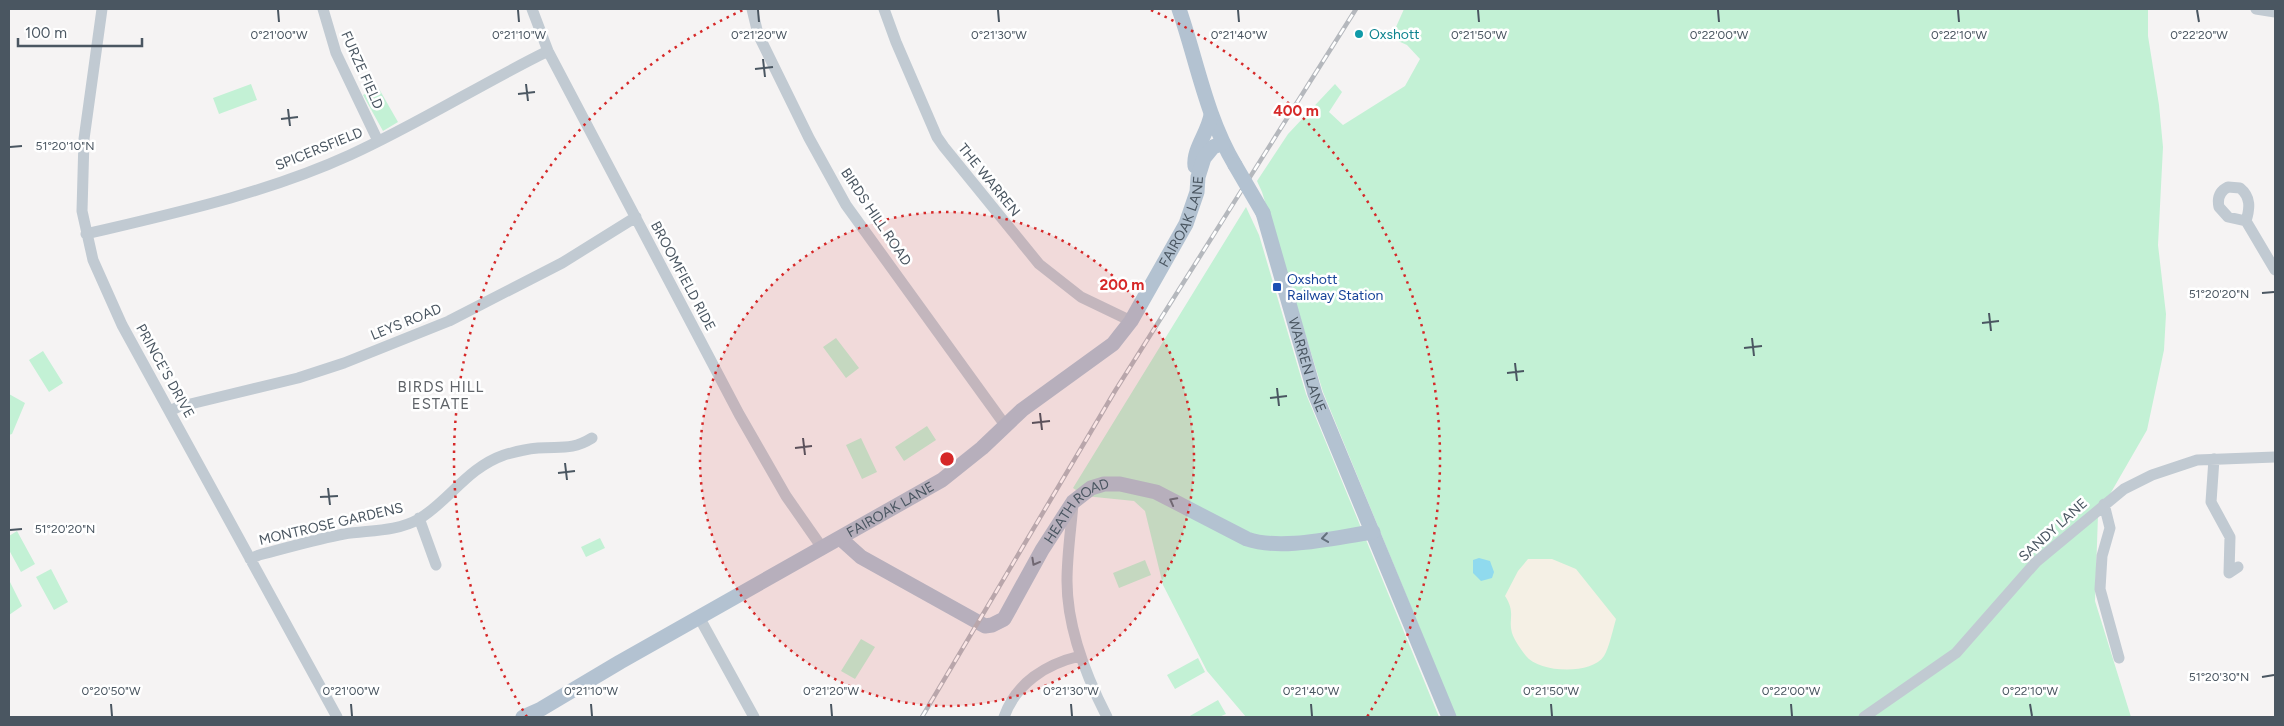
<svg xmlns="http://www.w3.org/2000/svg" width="2284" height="726" font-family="Figtree,sans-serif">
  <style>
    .green { fill: #c3f1d5 }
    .sand { fill: #f5f0e5 }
    .water { fill: #90daee }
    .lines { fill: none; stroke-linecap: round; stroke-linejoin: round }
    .minor { stroke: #c1cad2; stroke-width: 11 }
    .major { stroke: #b3c2d1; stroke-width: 15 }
    .rail-casing { stroke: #b5b8bd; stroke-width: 4.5 }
    .rail { stroke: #fff; stroke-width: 2.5; stroke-dasharray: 8; stroke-linecap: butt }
    .major-bridge { stroke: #b3c2d1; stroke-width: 15 }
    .oneway { stroke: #64717d }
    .ticks { fill: none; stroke: #4a5661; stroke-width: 2 }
    .ring { fill: none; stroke: #d62828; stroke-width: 2.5; stroke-dasharray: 2.5 5 }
    .culture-dot { fill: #0f9aa8; stroke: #fff; stroke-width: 2 }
    .transit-dot { fill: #1a4fb4; stroke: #fff; stroke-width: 2 }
    .labels { text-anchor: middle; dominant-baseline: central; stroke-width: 5; stroke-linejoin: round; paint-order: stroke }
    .culture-label { font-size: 14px; fill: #0d838f; stroke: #fff; text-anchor: start }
    .street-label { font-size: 14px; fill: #4a5661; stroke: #fff }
    .transit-label { font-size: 14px; fill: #164399; stroke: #fff; text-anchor: start }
    .neighbourhood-label { font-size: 15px; letter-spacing: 1px; fill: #5f6368; stroke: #fff }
    .ticks-label { font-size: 12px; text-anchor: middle; fill: #4a5661; stroke: #fff; stroke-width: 5; stroke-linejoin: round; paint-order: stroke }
    .centre { fill: #d62828; stroke: #fff; stroke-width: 2.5 }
    .ring-label { font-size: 15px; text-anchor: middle; font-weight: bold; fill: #d62828; stroke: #fff; stroke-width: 5; stroke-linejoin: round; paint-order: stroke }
  </style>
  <rect width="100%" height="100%" fill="#f5f3f3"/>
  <path class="green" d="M1404 9H2148V36L2159 105 2163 147 2158 245 2166 314 2164 350 2147 430 2098 515 2095 601 2131 717H1456L1323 392 1262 192 1257 181 1288 134 1335 84 1342 92 1329 112 1343 125 1405 86 1420 59 1407 45 1398 41 1396 27Z
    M251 84 257 100 219 114 213 98Z
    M378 87 398 122 383 131 363 95Z
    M1246 207 1259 235 1306 394 1439 717H1246L1207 671 1163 585 1145 511 1134 501 1085 496 1073 488Z
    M836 338 859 368 846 378 823 347Z
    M43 351 63 383 49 392 29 360Z
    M9 394 25 403 12 434 9 435Z
    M927 426 936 440 904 461 895 447Z
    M861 438 877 472 862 479 846 445Z
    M17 531 35 564 21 572 9 550V536Z
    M600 538 605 548 586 557 581 547Z
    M1145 560 1151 575 1119 588 1113 573Z
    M51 569 68 602 54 610 36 577Z
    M9 580 22 606 9 615Z
    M861 639 875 647 855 679 841 671Z
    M1198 658 1205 672 1175 689 1167 675Z
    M1218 700 1226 714 1219 717H1188Z"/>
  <path class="sand" d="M1528 559H1552L1576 569 1616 619C1613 629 1609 648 1604 656 1592 675 1539 673 1526 656 1522 651 1514 640 1512 633 1508 618 1516 613 1505 596L1518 571Z"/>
  <path class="water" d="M1479 558 1490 561 1494 572 1492 578 1481 581 1473 573V560Z"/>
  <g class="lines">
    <path class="minor" d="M102 9 84 139 82 211 93 260 122 325 337 717
      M323 9 336 53 378 141
      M532 9 548 51 739 414 786 496 823 549
      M752 9 758 34 809 138 846 205 1005 425
      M884 9 896 42 937 137 944 147 1039 264 1081 297 1131 321
      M2256 9 2275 12
      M2228 187 2240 188C2251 197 2250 208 2246 221L2228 217 2219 207C2217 198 2220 191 2228 187Z
      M2246 221 2275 270
      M86 234C175 213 267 193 350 155 418 124 481 84 548 51
      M170 411 178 407 298 378 344 363 449 321 562 263 636 217
      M2214 459 2211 502 2230 537 2229 573 2238 567
      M1073 504C1071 529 1067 555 1067 581 1067 628 1086 676 1107 717
      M2104 504 2110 528 2102 556 2100 589 2119 658
      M419 518 436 565
      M250 559 259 555C287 548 316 539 344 534 369 530 396 532 419 519 450 500 467 468 504 455 514 452 527 449 538 448 560 446 571 451 592 438
      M699 617 754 717
      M1004 717C1016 683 1046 664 1080 656
      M1864 717 1956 653 2036 562 2124 489 2152 475 2197 460 2275 457"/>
    <g class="major">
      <path d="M1179 9C1197 61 1206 116 1235 165"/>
      <path d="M1195 166C1193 149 1208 133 1211 115"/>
      <path id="s1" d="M1263 213 1315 394 1449 717"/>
      <path id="s2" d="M841 539 861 557 985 626 992 625 1004 619 1042 550 1073 502 1091 488 1104 484H1120L1156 492 1247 539C1282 551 1336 537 1373 532"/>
      <path id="s3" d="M523 717 541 709 620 662 942 480 982 448 1022 410 1113 344 1131 321 1186 224 1197 192 1198 177 1204 158 1213 147 1223 143"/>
    </g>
    <defs>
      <path id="rail" d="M922 717 1115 391 1356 9"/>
    </defs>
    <use href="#rail" class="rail-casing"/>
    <use href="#rail" class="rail"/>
    <path class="major-bridge" d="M1235 165 1263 213"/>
  </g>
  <defs><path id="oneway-chevron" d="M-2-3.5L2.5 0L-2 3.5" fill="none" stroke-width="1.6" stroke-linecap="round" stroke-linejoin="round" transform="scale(1.25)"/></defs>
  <g class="oneway">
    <use href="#oneway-chevron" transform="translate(1173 501) rotate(-152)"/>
    <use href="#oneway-chevron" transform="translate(1325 538) rotate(172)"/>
    <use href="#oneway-chevron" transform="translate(1035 562) rotate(119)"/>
  </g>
  <path class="ticks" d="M278 10 279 22M518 10 519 22M758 10 759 22M998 10 999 22M1238 10 1239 22M1478 10 1479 22M1718 10 1719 22M1958 10 1959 22M2197 10 2199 22M763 59 765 77M755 69 773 67M526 84 528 101M518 94 535 92M288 109 290 126M281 119 298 117M10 147 22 146M2262 293 2274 292M1989 313 1991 331M1982 323 1999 321M1752 338 1754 356M1744 348 1762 346M1515 363 1517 381M1507 373 1524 371M1277 388 1279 406M1270 398 1287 396M1040 413 1042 430M1032 423 1050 421M803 438 805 455M795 448 812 446M565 463 567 480M558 473 575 471M328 488 330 505M320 497 338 496M10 530 22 529M2262 677 2274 675M111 704 112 716M351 704 352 716M591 704 592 716M831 704 832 716M1071 704 1072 716M1311 704 1312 716M1551 704 1552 716M1791 704 1792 716M2030 704 2032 716"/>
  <circle cx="947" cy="459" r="247" fill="#d62828" fill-opacity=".12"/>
  <g class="ring">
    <circle cx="947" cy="459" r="247"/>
    <path d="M527 717A493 493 0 0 1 743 10M1151 10A493 493 0 0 1 1367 717"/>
  </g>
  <circle class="culture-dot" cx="1359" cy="34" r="5"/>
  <rect class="transit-dot" x="1272" y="282" width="10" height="10" rx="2.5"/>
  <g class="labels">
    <g class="culture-label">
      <text x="1369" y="34">Oxshott</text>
    </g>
    <g class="street-label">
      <text transform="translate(362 70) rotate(66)">FURZE FIELD</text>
      <text transform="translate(319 149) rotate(-22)">SPICERSFIELD</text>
      <text transform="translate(989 180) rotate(51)">THE WARREN</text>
      <text transform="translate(876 217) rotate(56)">BIRDS HILL ROAD</text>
      <text stroke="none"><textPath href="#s3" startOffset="842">FAIROAK LANE</textPath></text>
      <text transform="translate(683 276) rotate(62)">BROOMFIELD RIDE</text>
      <text transform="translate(406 322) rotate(-22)">LEYS ROAD</text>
      <text stroke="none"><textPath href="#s1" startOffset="158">WARREN LANE</textPath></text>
      <text transform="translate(165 371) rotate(61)">PRINCE'S DRIVE</text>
      <text stroke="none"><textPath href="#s3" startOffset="422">FAIROAK LANE</textPath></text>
      <text stroke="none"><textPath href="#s2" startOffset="322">HEATH ROAD</textPath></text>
      <text transform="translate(331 524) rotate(-13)">MONTROSE GARDENS</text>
      <text transform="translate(2053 530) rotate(-42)">SANDY LANE</text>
    </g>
    <g class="transit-label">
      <text x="1287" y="279">Oxshott<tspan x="1287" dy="16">Railway Station</tspan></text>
    </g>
    <g class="neighbourhood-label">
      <text x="441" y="387">BIRDS HILL<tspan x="441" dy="17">ESTATE</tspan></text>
    </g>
  </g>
  <g class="ticks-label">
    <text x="279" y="39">0°21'00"W</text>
    <text x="519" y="39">0°21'10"W</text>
    <text x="759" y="39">0°21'20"W</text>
    <text x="999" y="39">0°21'30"W</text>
    <text x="1239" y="39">0°21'40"W</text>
    <text x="1479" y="39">0°21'50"W</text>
    <text x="1719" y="39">0°22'00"W</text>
    <text x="1959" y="39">0°22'10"W</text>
    <text x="2199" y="39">0°22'20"W</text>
    <text x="65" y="150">51°20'10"N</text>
    <text x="2219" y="298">51°20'20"N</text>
    <text x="65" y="533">51°20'20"N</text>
    <text x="2219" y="681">51°20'30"N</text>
    <text x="111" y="695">0°20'50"W</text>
    <text x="351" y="695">0°21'00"W</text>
    <text x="591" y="695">0°21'10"W</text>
    <text x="831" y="695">0°21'20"W</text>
    <text x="1071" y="695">0°21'30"W</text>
    <text x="1311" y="695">0°21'40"W</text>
    <text x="1551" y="695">0°21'50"W</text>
    <text x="1791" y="695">0°22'00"W</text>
    <text x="2030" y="695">0°22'10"W</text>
  </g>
  <circle cx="947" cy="459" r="8" class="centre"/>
  <g class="ring-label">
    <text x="1296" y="116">400 m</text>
    <text x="1122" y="290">200 m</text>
  </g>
  <rect width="2284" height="726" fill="none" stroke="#4a5661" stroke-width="20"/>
  <path d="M18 38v8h124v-8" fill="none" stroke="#4a5661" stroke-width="2.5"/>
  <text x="25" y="38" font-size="15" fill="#4a5661" stroke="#ffffff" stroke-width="4" paint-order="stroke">100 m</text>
</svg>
